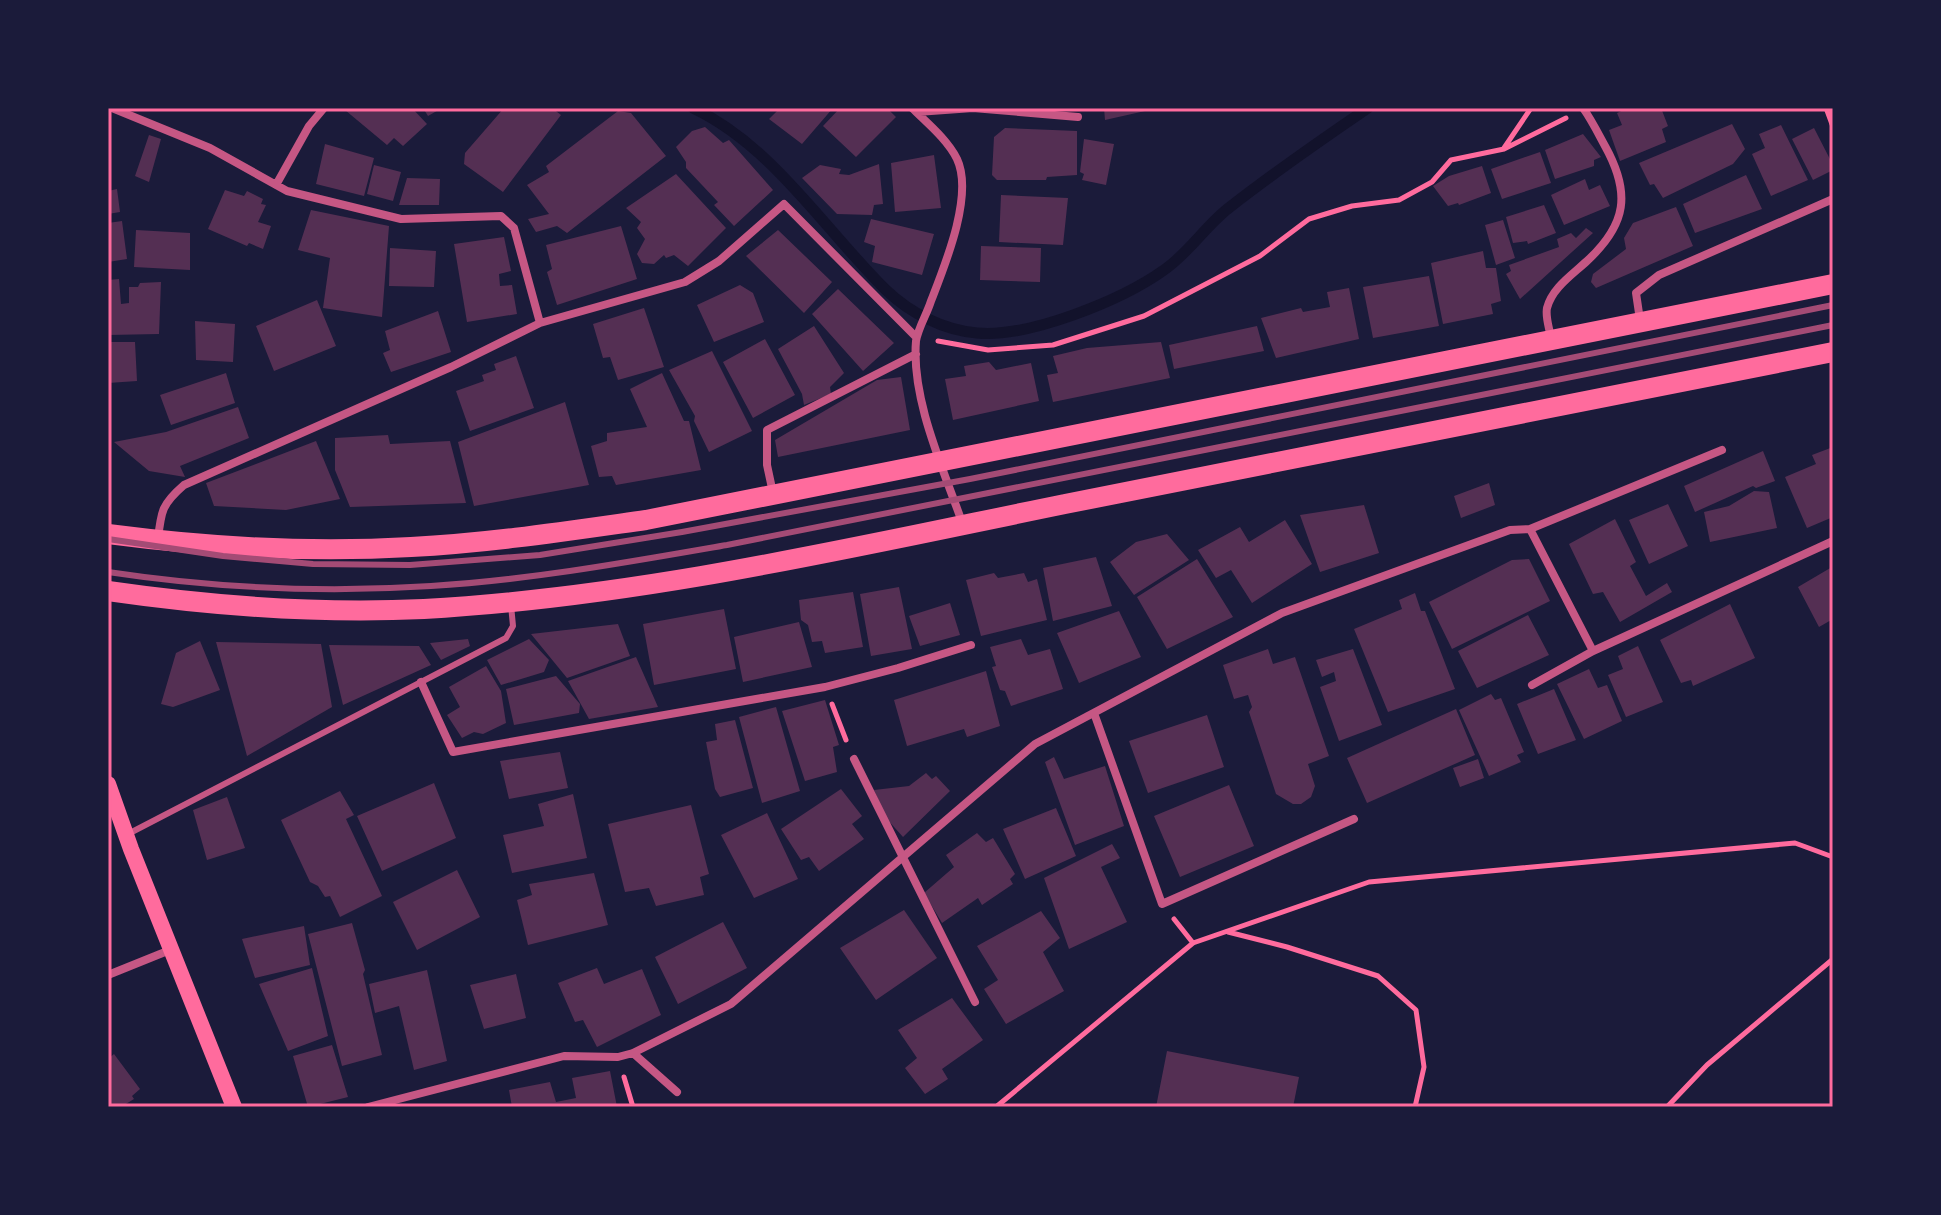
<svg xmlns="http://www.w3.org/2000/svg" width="1941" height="1215" font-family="'Source Serif 4',serif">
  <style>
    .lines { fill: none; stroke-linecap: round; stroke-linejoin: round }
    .stream { stroke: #12122b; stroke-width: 11 }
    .building { fill: #542f53 }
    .path { stroke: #ff6b9d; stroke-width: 5 }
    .service { stroke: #c65784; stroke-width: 6 }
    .minor { stroke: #c65784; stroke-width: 8 }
    .secondary { stroke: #ff6b9d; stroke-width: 16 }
    .primary { stroke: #ff6b9d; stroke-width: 20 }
    .rail { stroke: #a44b75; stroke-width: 6 }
    .neatline { fill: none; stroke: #ff6b9d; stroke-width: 3 }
  </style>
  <rect width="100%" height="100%" fill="#1b1b3a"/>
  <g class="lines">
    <path class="stream" d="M693 108C773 146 824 229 886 290 910 313 943 330 977 333 1029 338 1122 300 1164 270 1189 253 1206 225 1230 207 1275 172 1321 140 1368 108"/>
  </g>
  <path class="building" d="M347 108H412L427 124 403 146 394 138 387 145 345 110Z
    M423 108H442L428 116Z
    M504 108H552L561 115 503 192 464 164 465 153Z
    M780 108H833L802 144 769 119Z
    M840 108H887L896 117 856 157 823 126Z
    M1104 108H1154V109L1105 120Z
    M1628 108H1661L1668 126 1662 129 1666 142 1620 161 1609 130 1622 125 1617 113Z
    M618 111 631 113 666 156 567 233 557 226 536 232 528 219 549 214 527 185 549 172 546 166Z
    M1732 124 1745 149 1733 164 1663 198 1654 184 1650 185 1639 163Z
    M1781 125 1808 180 1771 196 1752 154 1765 148 1759 134Z
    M705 127 723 143 729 140 773 190 734 226 714 205 718 202 686 168V162L676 147 692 131Z
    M1005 128 1077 131V175L1047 177 1046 180H997L992 175 994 137Z
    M1814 128 1833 165V170L1813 180 1792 139Z
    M1583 134 1601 157 1594 160V166L1555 179 1545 150Z
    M149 135 161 139 149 182 135 176Z
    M1084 139 1114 144 1106 185 1082 180 1084 174 1080 172Z
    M325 144 374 158 364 196 316 184Z
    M1540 152 1551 183 1502 199 1491 169Z
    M934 155 941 208 895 212 891 163Z
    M879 164 883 204 874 205 872 215 837 214 802 178 820 165 841 169 839 174 849 175Z
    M374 165 401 172 393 201 367 194Z
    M1482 166 1491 193 1459 205 1458 203 1448 206 1433 186 1449 176Z
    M676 174 726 228 688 266 674 255 666 258 664 255 654 264 642 263 637 254 645 239 637 228 641 222 626 208Z
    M1746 175 1762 209 1695 233 1683 204Z
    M407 178 440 179 439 205H399Z
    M1585 179 1589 190 1600 185 1610 206 1564 225 1551 195Z
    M117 189 120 212 108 214V191Z
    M225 190 244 196 247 191 263 199 261 204 266 205 258 222 271 226 263 249 249 243 247 246 208 229Z
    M1001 195 1068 198 1063 245 999 242Z
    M1544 205 1556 233 1528 244 1527 241 1513 243 1506 217Z
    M1676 207 1693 246 1596 288 1591 282 1593 274 1626 249 1624 238 1633 223Z
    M311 210 389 226 382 317 323 308 330 258 298 250Z
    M871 219 934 234 922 275 872 262 875 246 864 242Z
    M1503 220 1515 258 1496 265 1485 225Z
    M122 221 127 259 108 262V223Z
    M621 226 637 279 557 305 547 272 552 269 546 245Z
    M1586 228 1593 233 1520 299 1506 274 1511 271 1509 265 1559 247 1557 239 1571 233 1576 238Z
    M136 230 190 233V270L134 267Z
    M778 230 832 282 804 313 746 256Z
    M504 237 511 271 499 274 500 286 512 285 517 314 467 322 454 244Z
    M981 246 1041 248 1040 282 980 280Z
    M390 248 436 251 434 287 389 286Z
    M1483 251 1486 268H1496L1501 301 1491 304 1493 314 1443 324 1431 263Z
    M1429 276 1439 326 1373 338 1363 287Z
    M119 279 121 304 129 303V287H138L140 283 161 282 159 334 108 335V280Z
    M740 285 753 293 764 322 714 342 697 305Z
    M1349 288 1359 339 1276 358 1261 318 1301 308 1303 312 1330 307 1327 292Z
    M838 289 894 343 863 371 812 314Z
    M317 300 336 346 274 371 256 326Z
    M644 308 664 367 618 380 610 357 603 358 593 324Z
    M438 311 451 352 391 372 383 353 390 350 385 331Z
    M195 321 235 324 233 362 196 360Z
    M814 326 844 373 830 387 831 394 804 405 802 394 778 349Z
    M1257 326 1264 351 1174 369 1169 345Z
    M765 339 795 395 753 418 723 362Z
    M108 342H135L137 381 108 383Z
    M1161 342 1170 378 1053 402 1047 375 1058 373 1053 356 1087 348Z
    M712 351 752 431 709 452 694 421 695 416 669 370Z
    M516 356 534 408 470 431 456 391 484 381 482 375 496 370 494 364Z
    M989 362 996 370 1031 363 1039 401 953 420 945 379 966 376 964 366Z
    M226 373 235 403 171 425 160 395Z
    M662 373 684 421H689L701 470 616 485 612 476 599 477 591 446 607 441V433L647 427 630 389Z
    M901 377 910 430 778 457 775 440 877 380Z
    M565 402 589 485 474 506 458 442Z
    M238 407 249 438 180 466 185 477 149 471 114 442 166 432Z
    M388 435 390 444 450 441 466 503 350 507 335 470V438Z
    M316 441 340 499 286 510 214 506 206 483Z
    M1833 447V517L1807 528 1785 477 1816 464 1812 455Z
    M1763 451 1775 481 1756 488 1753 486 1695 512 1684 486Z
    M1489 483 1495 505 1461 518 1454 496Z
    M1754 491 1769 492 1777 528 1710 542 1704 512 1729 506Z
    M1668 504 1688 546 1649 564 1629 520Z
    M1364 505 1379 553 1320 572 1300 515Z
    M1615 519 1636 562 1630 566 1646 596 1667 583 1672 592 1620 622 1603 592 1593 594 1569 544Z
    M1285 520 1312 564 1252 603 1231 570 1216 578 1198 550 1240 527 1249 542Z
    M1167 534 1189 560 1134 595 1110 562 1136 542Z
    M1096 557 1112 606 1053 621 1043 568Z
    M1197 559 1233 617 1167 649 1137 597Z
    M1529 559 1550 601 1452 649 1429 602 1512 560Z
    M1832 567 1833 619 1819 627 1798 587Z
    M994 573 998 578 1024 573 1028 582 1037 579 1047 620 981 636 966 580Z
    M899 587 912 649 871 656 860 594Z
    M853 592 863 647 825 653 822 641 812 642 808 625 801 620 799 600Z
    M1415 593 1421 611H1425L1455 689 1388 712 1354 629 1402 609 1399 600Z
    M950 603 960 635 920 646 909 616Z
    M1730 604 1755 658 1693 686 1691 680 1681 683 1660 640Z
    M724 609 736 669 654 685 643 624Z
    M1119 611 1141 657 1079 683 1057 633Z
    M1528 615 1549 655 1477 688 1458 651Z
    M799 622 812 667 743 682 734 637Z
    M618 624 630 656 567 678 531 634Z
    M468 639 470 646 441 660 430 643Z
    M529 639 549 660 544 672 501 685 487 660Z
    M1021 639 1028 655 1050 649 1063 689 1011 706 1005 691 1000 690 992 667 996 666 990 647Z
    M200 641 220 690 173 707 161 704 176 653Z
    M216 642 321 644 332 707 247 756Z
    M329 645 419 646 431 665 343 705Z
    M1638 646 1663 702 1626 717 1608 675 1623 669 1618 656Z
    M1268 649 1273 664 1295 657 1329 756 1308 764 1315 786 1311 797 1301 804H1293L1276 794 1249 712 1252 707 1248 695 1234 699 1223 665Z
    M1353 649 1382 725 1339 741 1320 687 1336 681 1334 672 1322 677 1316 660Z
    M636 657 658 707 589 719 568 681Z
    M486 666 501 691 506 723 483 734 474 732 462 738 447 715 460 707 449 687Z
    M1589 669 1598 688 1607 685 1622 721 1584 739 1557 684Z
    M986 671 1000 726 967 737 964 729 907 746 894 700Z
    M556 676 580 704 579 713 514 725 506 689Z
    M1554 689 1576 740 1538 754 1517 704Z
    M1491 694 1495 700 1501 698 1524 752 1517 755 1521 762 1489 776 1459 710Z
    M825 700 839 745 833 747 837 772 805 781 782 711Z
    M776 707 800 791 762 803 739 717Z
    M1456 709 1475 755 1367 803 1347 758Z
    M1207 715 1224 767 1148 793 1129 741Z
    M735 720 753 788 720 797 715 789 706 742 717 740 715 724Z
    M560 752 568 788 509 799 500 761Z
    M1054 757 1064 779 1105 766 1124 826 1075 845 1045 762Z
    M1478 759 1484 778 1460 787 1453 768Z
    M926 773 932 779 936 776 950 791 903 837 878 809 881 806 874 790 909 786Z
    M434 783 456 838 382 871 357 816Z
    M1229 785 1254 846 1180 877 1154 816Z
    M841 789 862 816 852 824 864 839 819 871 809 857 801 860 781 829Z
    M340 791 354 815 346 819 382 896 340 917 330 896 325 897 318 886 310 882 281 820Z
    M573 794 587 858 512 873 503 835 544 826 538 804Z
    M227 797 245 848 207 860 193 810Z
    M691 805 709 874 700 877 704 895 656 906 649 888 625 892 608 824Z
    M1056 808 1076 856 1025 879 1003 829Z
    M767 813 798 879 754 898 721 835Z
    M977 833 986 842 993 838 1015 874 1010 879 1013 884 982 905 978 898 942 923 924 893 954 867 946 855Z
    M1112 844 1120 858 1101 867 1127 922 1069 949 1044 878Z
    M457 870 480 917 417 950 393 902Z
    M594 873 608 925 528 945 517 900 532 895 529 884Z
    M904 910 937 958 876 1000 840 948Z
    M1041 911 1060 938 1043 952 1064 991 1006 1024 984 989 998 980 977 946Z
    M723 922 747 968 678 1004 655 957Z
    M352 923 365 970 363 974 382 1055 342 1066 308 934Z
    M304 926 310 965 255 978 242 939Z
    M312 968 328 1036 288 1051 259 984Z
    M597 968 604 984 642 969 661 1015 597 1047 583 1020 575 1022 558 983Z
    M427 970 447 1061 414 1070 399 1006 375 1013 369 984Z
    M516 974 526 1018 484 1029 470 985Z
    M952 998 983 1040 942 1069 948 1079 925 1094 905 1068 917 1058 898 1030Z
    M332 1045 348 1097 308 1107 293 1056Z
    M1167 1051 1299 1077 1293 1107H1156Z
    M114 1054 140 1089 132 1096 134 1099 121 1107H108V1059Z
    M610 1071 617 1107H512L509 1090 550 1082 556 1102 576 1098 572 1078Z"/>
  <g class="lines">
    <path class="path" d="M1826 108 1833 127
      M1504 148 1531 108
      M938 341 988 350 1053 345 1144 316 1260 256 1309 219 1352 206 1399 200 1432 182 1451 160 1504 149 1566 118
      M832 704 846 740
      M1174 919 1193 943
      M1228 932 1287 947 1378 976 1416 1010 1424 1067 1415 1107
      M624 1077 633 1107
      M996 1107 1193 943 1369 882 1795 843 1833 857
      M1667 1107 1707 1065 1833 959"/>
    <path class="service" d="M128 834 506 638 513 626 511 605"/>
    <path class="minor" d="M112 108 210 148 287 191 401 219 501 216 514 228 540 323
      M912 108C927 123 947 139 957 159 974 195 945 265 931 301 927 314 918 328 916 341 911 400 944 470 963 525
      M917 112 973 108 1078 117
      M276 185 309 126 324 108
      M1640 320 1636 293 1659 275 1833 199
      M1551 339C1550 330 1545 317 1547 308 1552 288 1572 275 1587 261 1627 224 1631 193 1605 146 1598 133 1591 119 1583 108
      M773 493 767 465V430L916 354
      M1530 529 1722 450
      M158 539C161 511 162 504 184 485L451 367 540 323 685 282 719 261 784 204 916 337
      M421 682 453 752 825 687 898 668 971 645
      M1532 685 1593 651
      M1094 713 1162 904 1354 819
      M854 759 975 1002
      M108 975 170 950
      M633 1053 677 1092
      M368 1107 564 1056 618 1057 633 1053 731 1004 1035 744 1282 613 1510 530 1530 529 1593 651 1833 541"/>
    <path class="secondary" d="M108 784 131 849 234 1107"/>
    <path class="primary" d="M108 534C208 547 311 553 411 547 490 543 568 531 646 520L1833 284
      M108 591C212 606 319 614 424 609 640 597 854 547 1065 504 1321 453 1577 402 1833 352"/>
    <path class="rail" d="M108 539 223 556 313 564 410 565 540 555 682 532 970 479 1833 305
      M108 572C214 588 324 593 431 586 530 580 629 562 727 545L1833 325"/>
  </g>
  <rect width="1941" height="1215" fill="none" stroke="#1b1b3a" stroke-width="220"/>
  <rect x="110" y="110" width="1721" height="995" class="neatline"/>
</svg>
